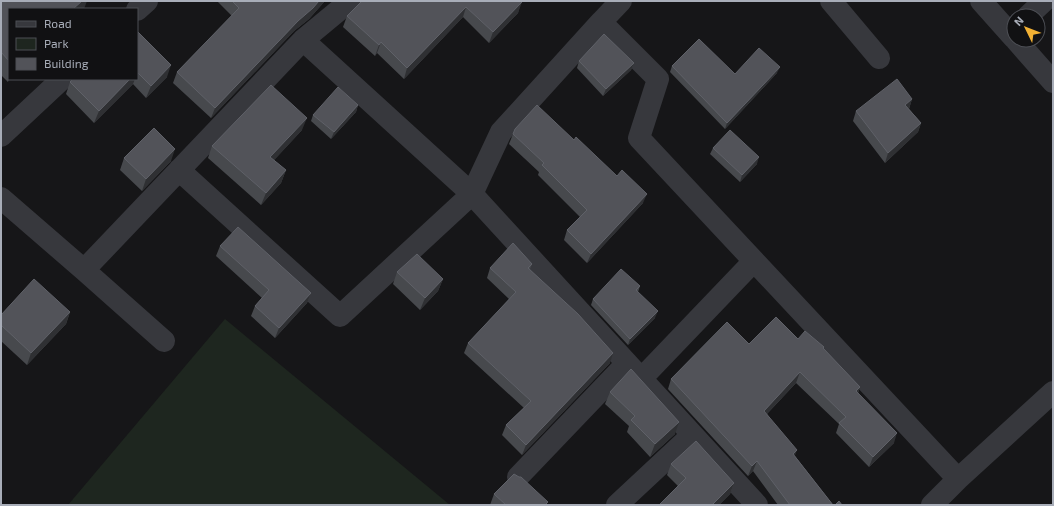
<svg xmlns="http://www.w3.org/2000/svg" width="1054" height="506" font-family="'Exo 2',sans-serif">
  <style>
    .green { fill: #1e261f }
    .lines { fill: none; stroke-linecap: round; stroke-linejoin: round }
    .minor { stroke: #37383d; stroke-width: 22 }
    .tertiary { stroke: #37383d; stroke-width: 22 }
    .wall { fill: #47494d }
    .shaded-wall { fill: #2f3033 }
    .building { fill: #525359; stroke: #5f6168 }
  </style>
  <rect width="100%" height="100%" fill="#161618"/>
  <path class="green" d="M225 319 450 505H68Z"/>
  <g class="lines">
    <path class="minor" d="M621 1 601 22 658 79 639 138 958 479
      M831 1 879 58
      M137 10 147 1
      M1028 16 1044 1
      M303 40 472 194 757 505
      M1 136 62 79
      M179 170 340 316 472 194 501 132 601 22
      M1 198 84 270 164 341
      M84 270 303 40 350 1
      M641 379 754 261
      M518 477 627 363
      M617 505 692 435
      M932 505 958 479 1053 392"/>
    <path class="tertiary" d="M981 1 1014 38
      M1016 40 1053 82"/>
  </g>
  <path class="wall" d="M1 1 9 9V79L8 82 1 75Z
    M217 1H325L309 19 294 31 211 118 173 83 177 72 232 16Z
    M521 1 518 13 489 43 463 17 404 79 377 53 375 56 343 27 347 16Z
    M137 31 167 77 146 98 133 84 94 123 66 94 70 82 73 79H137Z
    M579 61 634 63 631 70 603 96 577 68Z
    M672 66 735 74 777 73 725 129 670 72Z
    M912 99 909 109 921 123 918 132 885 163 853 121 856 111Z
    M358 105 356 112 331 139 311 121 313 115Z
    M302 130 274 160 286 170 281 183 261 205 208 158 212 146Z
    M513 134 574 140 643 203 587 263 564 240 567 230 580 217 538 175 539 172 509 144Z
    M713 148 757 164 740 182 710 154Z
    M124 158 171 161 142 191 120 170Z
    M220 246 311 293 307 303 275 338 251 316 255 306 262 298 216 256Z
    M532 264 530 269 610 363 522 455 502 435 506 425 524 408 464 353 468 343 509 299 487 278 490 268Z
    M397 272 443 279 438 291 420 310 393 284Z
    M640 286 638 292 655 318 628 345 591 305 593 299Z
    M70 312 66 324 27 365 1 341V315Z
    M798 339 823 349 860 387 858 393 894 443 869 467 836 433 839 424 796 383 767 414 795 456 833 505H778L753 471 748 476 668 389 671 379 749 344Z
    M610 392 675 434 650 457 627 432 629 426 605 404Z
    M671 464 734 483 730 494 719 505H659L678 486 667 475Z
    M494 494 547 505H490Z"/>
  <path class="shaded-wall" d="M82 1H87L84 9H73Z
    M319 1H325L309 19 294 31 211 118 215 108 298 21Z
    M522 2 518 13 489 43 493 32Z
    M466 7 463 17 404 79 407 68Z
    M381 42 377 53 375 56 379 45Z
    M634 63 631 70 603 96 606 89Z
    M171 65 167 77 146 98 151 86Z
    M780 67 777 73 725 129 727 123Z
    M130 79H135L133 84 94 123 99 111Z
    M912 99 909 109 905 105Z
    M358 105 356 112 331 139 334 132Z
    M307 118 302 130 266 169 270 157Z
    M921 123 918 132 885 163 888 153Z
    M175 149 171 161 142 191 146 179Z
    M759 157 757 164 740 182 742 175Z
    M286 170 281 183 261 205 266 193Z
    M647 194 643 203 587 263 591 254Z
    M443 279 438 291 420 310 425 298Z
    M311 293 307 303 275 338 279 328Z
    M658 311 655 318 628 345 630 339Z
    M70 312 66 324 27 365 31 353Z
    M613 353 610 363 522 455 526 445Z
    M800 372 796 383 760 421 764 411Z
    M860 387 857 397 856 391Z
    M679 422 675 434 650 457 655 444Z
    M897 433 894 443 869 467 873 457Z
    M797 450 793 461V454Z
    M757 461 753 471 748 476 752 466Z
    M734 483 730 494 719 505H712Z"/>
  <path class="building" d="M1 1H82L73 9H9V61L1 52Z
    M232 1H319L313 8 298 21 215 108 177 72 239 8Z
    M362 1H521L522 2 493 32 466 7 407 68 381 42 379 45 347 16Z
    M137 31 171 65 151 86 137 72Z
    M604 34 634 63 606 89 579 61Z
    M699 39 735 74 759 48 780 67 727 123 672 66Z
    M73 79H130L99 111 70 82Z
    M897 79 912 99 905 105 921 123 888 153 856 111Z
    M271 85 307 118 270 157 286 170 266 193 212 146Z
    M338 87 358 105 334 132 313 115Z
    M537 105 574 140 576 137 617 176 622 170 647 194 591 254 567 230 587 210 542 165 544 163 513 134 515 129Z
    M154 128 175 149 146 179 124 158Z
    M730 130 759 157 742 175 713 148Z
    M238 227 311 293 279 328 255 306 269 290 220 246Z
    M513 243 532 264 528 268 578 314 613 353 526 445 506 425 531 401 468 343 516 292 490 268Z
    M417 254 443 279 425 298 397 272Z
    M621 269 640 286 636 290 658 311 630 339 593 299Z
    M34 279 70 312 31 353 1 325V315Z
    M776 317 798 339 805 331 824 347 823 348 860 387 856 391 897 433 873 457 839 423 846 417 800 372 764 411 797 450 793 454 833 505H790L757 461 752 466 671 379 727 322 749 344Z
    M631 369 679 422 655 444 631 420 635 416 610 392Z
    M696 441 734 483 712 505H659L686 478 671 464Z
    M514 474 519 477H521L548 502 545 505H506L494 494Z
    M839 501 842 505H835Z"/>
  <rect width="1054" height="506" fill="none" stroke="#a8adb8" stroke-width="4"/>
  <rect x="8" y="8" width="130" height="72" fill="#111113" stroke="#4d4f55"/>
  <rect x="16" y="21" width="20" height="6" fill="#37383d" stroke="#4d4f55"/>
  <text x="44" y="28" font-size="12" fill="#a8adb8">Road</text>
  <rect x="16" y="38" width="20" height="12" fill="#1e261f" stroke="#4d4f55"/>
  <text x="44" y="48" font-size="12" fill="#a8adb8">Park</text>
  <rect x="16" y="58" width="20" height="12" fill="#525359" stroke="#4d4f55"/>
  <text x="44" y="68" font-size="12" fill="#a8adb8">Building</text>
  <g transform="translate(1026 28) rotate(313)"><circle r="19" fill="#111113" stroke="#4d4f55"/>
  <path d="M0-3L7 15L0 10L-7 15Z" fill="#f2b134"/>
  <text y="-6" font-size="11" font-weight="bold" text-anchor="middle" fill="#a8adb8">N</text>
  </g>
</svg>
